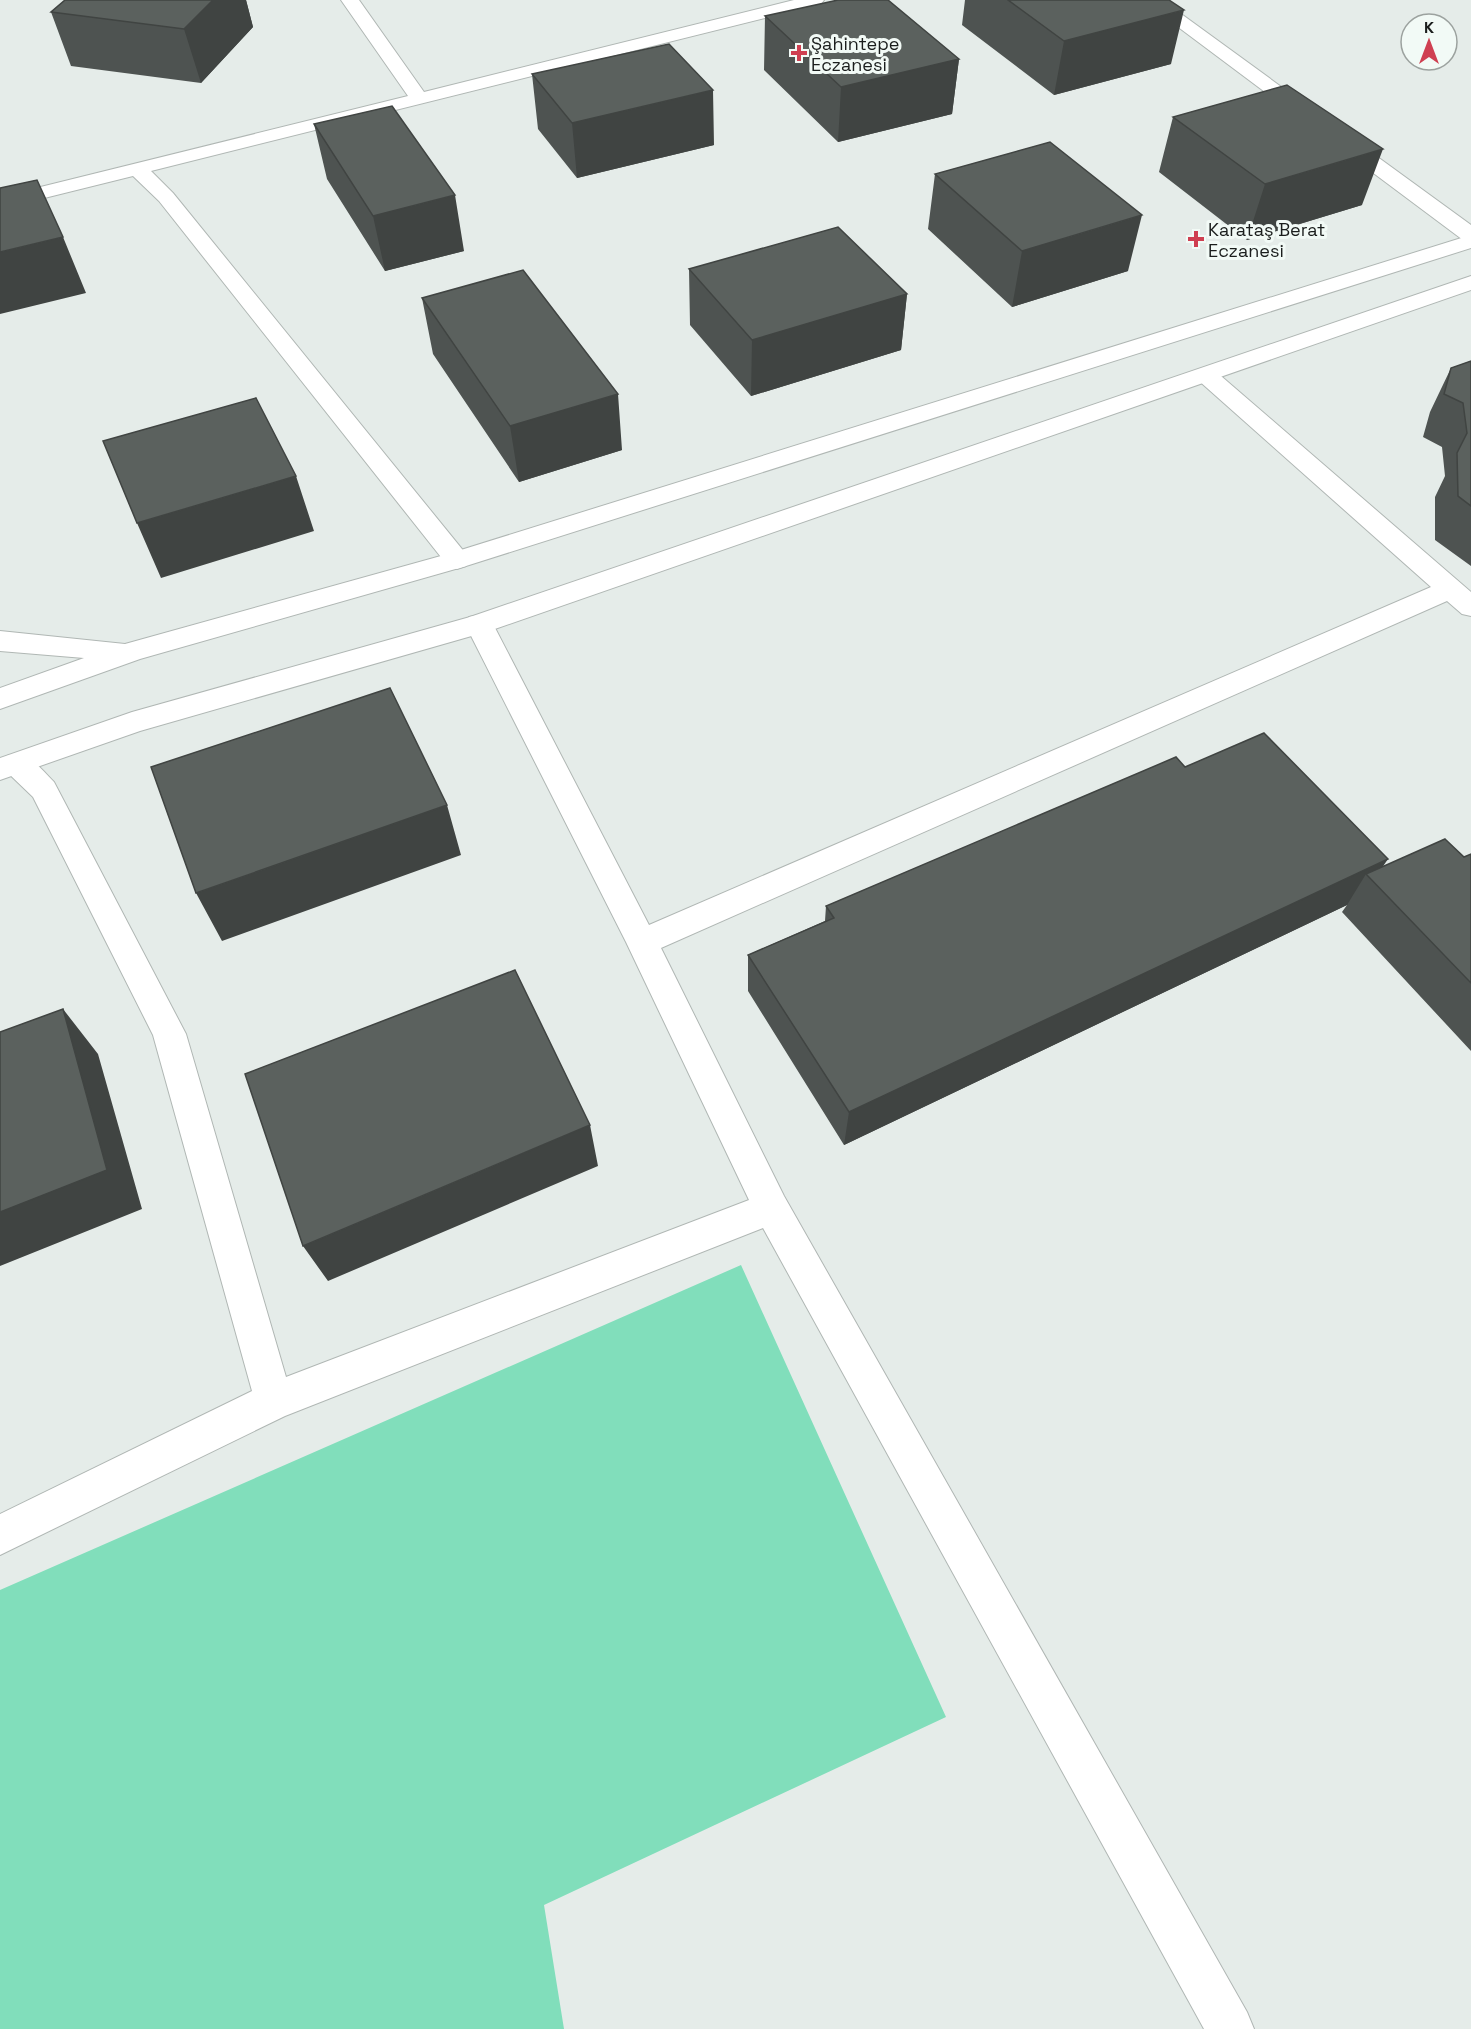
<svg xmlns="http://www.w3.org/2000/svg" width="1471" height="2029" font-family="'Space Grotesk',sans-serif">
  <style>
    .green { fill: #81debb }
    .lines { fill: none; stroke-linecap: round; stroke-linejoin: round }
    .minor-casing { stroke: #b0b7b4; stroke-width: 2 }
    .tertiary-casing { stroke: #b0b7b4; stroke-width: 2 }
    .minor { fill: #fff; fill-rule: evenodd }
    .tertiary { fill: #fff; fill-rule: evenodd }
    .wall { fill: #4e5351 }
    .shaded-wall { fill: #404442 }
    .building { fill: #5b615e; stroke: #404442; stroke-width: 1.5 }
    .poi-dot { fill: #cf3f51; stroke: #f2faf6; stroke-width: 2 }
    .labels { text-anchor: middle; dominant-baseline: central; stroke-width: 6; stroke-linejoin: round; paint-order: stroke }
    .far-poi-label { font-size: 18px; fill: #1b1e1d; stroke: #f2faf6; text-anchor: start }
  </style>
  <rect width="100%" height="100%" fill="#e5ece9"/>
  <path class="green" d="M741 1265 946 1717 544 1905 564 2029H0V1590Z"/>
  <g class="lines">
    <defs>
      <path id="minor" d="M341 0H359L424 92 794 0H824L821 4 151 171 173 193 466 554 470 560 466 566 457 569 448 566 159 201 133 176 0 209V197L408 96Z
        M1142 0H1162L1471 225V241L1463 240Z
        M1206 368 1214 370 1471 592V616L1462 614 1447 601 661 948 784 1196 1247 2012 1254 2029H1204L763 1228 285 1416 0 1555V1514L252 1391 153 1035 33 797 7 772 2 764 7 756C28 750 40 768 54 782L186 1034 286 1377 749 1200 626 942 465 624 469 617 479 615 489 617 493 624 649 925 1431 587 1198 380 1194 375 1198 370Z"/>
      <path id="tertiary" d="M1471 235V248L466 566 140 659 0 709V688L84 658 0 651V631L125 644 448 554Z
        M1471 276V290L489 631 140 731 0 780V758L132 712 470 617Z"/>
    </defs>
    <use href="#minor" class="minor-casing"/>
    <use href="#tertiary" class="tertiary-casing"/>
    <use href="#minor" class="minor"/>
    <use href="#tertiary" class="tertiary"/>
  </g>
  <path class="wall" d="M65 0H246L253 27 201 83 71 66 51 12Z
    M965 0H1169L1171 64 1054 95 962 25Z
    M765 16 959 59 952 114 838 142 764 70Z
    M532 74 714 145 577 178 538 129Z
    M1173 117 1362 205 1247 240 1159 172Z
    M314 124 464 251 385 271 327 179Z
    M935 174 1128 271 1012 307 928 229Z
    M689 269 907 294 901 350 751 396 690 325Z
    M422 298 622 450 519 482 433 354Z
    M1471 361V566L1435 540V497L1445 476 1442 447 1423 437 1430 412 1451 368Z
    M1185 767 1383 867 1464 857 1471 854V1051L1342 912 1347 905 844 1145 748 991V955L825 921 826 906Z"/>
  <path class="shaded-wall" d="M213 0H246L253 27 201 83 184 29Z
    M1184 10 1171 64 1054 95 1064 41Z
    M959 59 952 114 838 142 841 87Z
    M713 90 714 145 577 178 572 123Z
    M1383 149 1362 205 1247 240 1265 184Z
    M455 195 464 251 385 271 373 216Z
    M1142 215 1128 271 1012 307 1022 251Z
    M63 237 86 293 0 314V252Z
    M907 294 901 350 751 396 752 340Z
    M618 394 622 450 519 482 510 426Z
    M296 476 314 531 161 578 137 523Z
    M447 805 461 855 222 941 196 893Z
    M1388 859 1373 881 1366 874 1347 905 844 1145 849 1112Z
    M63 1009 98 1054 142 1209 0 1266V1212Z
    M590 1125 598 1166 328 1281 303 1246Z"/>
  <path class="building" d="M65 0H213L184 29 51 12Z
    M838 0H888L959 59 841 87 765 16Z
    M1008 0H1169L1184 10 1064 41Z
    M669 44 713 90 572 123 532 74Z
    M1287 85 1383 149 1265 184 1173 117Z
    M392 106 455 195 373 216 314 124Z
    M1050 142 1142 215 1022 251 935 174Z
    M37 180 63 237 0 252V188Z
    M838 227 907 294 752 340 689 269Z
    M523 270 618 394 510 426 422 298Z
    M1471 361V506L1458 496 1457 453 1467 433 1463 403 1444 394 1451 368Z
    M256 398 296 476 137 523 103 441Z
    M390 688 447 805 196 893 151 767Z
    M1264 733 1388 859 849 1112 748 955 834 918 826 906 1176 757 1185 767Z
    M1445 839 1464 857 1471 854V983L1366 874Z
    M515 970 590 1125 303 1246 245 1074Z
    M63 1009 107 1170 0 1212V1032Z"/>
  <g class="poi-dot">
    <path d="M796 44h6v6h6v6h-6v6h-6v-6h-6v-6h6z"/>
    <path d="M1193 230h6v6h6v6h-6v6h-6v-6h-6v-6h6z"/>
  </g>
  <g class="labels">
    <g class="far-poi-label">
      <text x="811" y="43">Şahintepe<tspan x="811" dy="21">Eczanesi</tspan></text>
      <text x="1208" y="229">Karataş Berat<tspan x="1208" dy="21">Eczanesi</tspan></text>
    </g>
  </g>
  <g transform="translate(1429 42)"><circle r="28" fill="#f2faf6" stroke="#9ca29f" stroke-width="1.5"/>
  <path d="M0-4.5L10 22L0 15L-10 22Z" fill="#cf3f51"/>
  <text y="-9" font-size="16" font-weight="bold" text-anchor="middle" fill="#1b1e1d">K</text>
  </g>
</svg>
